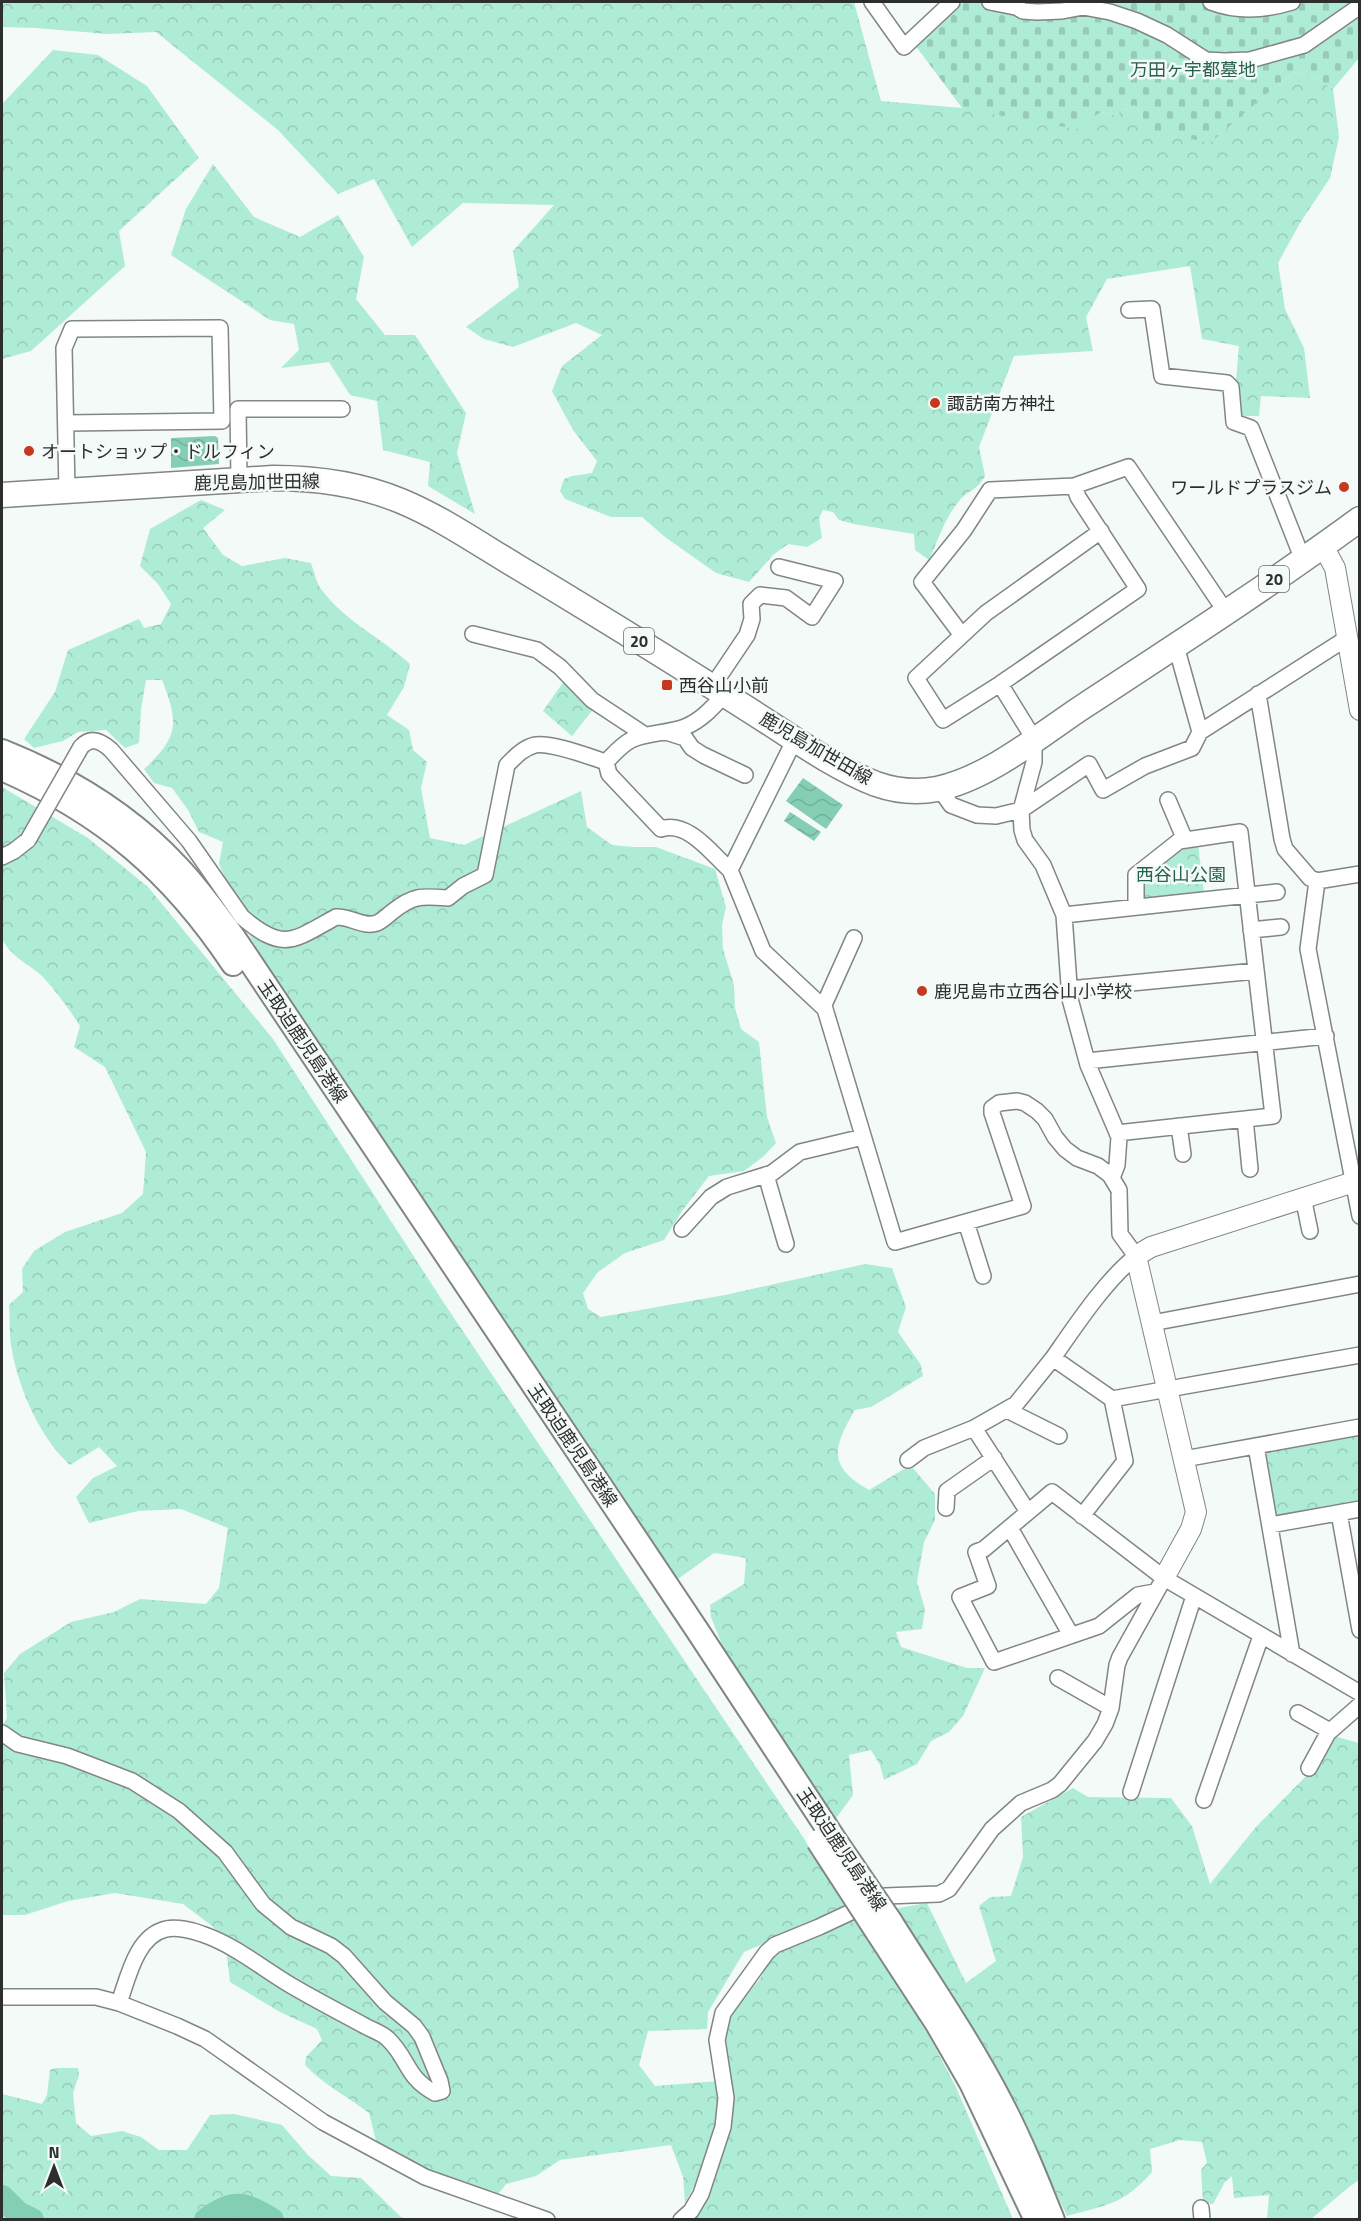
<svg xmlns="http://www.w3.org/2000/svg" width="1361" height="2221" font-family="'Titillium Web','Noto Sans JP',sans-serif">
  <style>
    .forest { fill: url(#forest-crowns) }
    .cemetery { fill: url(#cemetery-stones) }
    .water { fill: url(#water-waves) }
    .lines { fill: none; stroke-linecap: round; stroke-linejoin: round }
    .river { stroke: #84ceb4; stroke-width: 24 }
    .minor-casing { stroke: #818684; stroke-width: 18 }
    .tertiary-casing { stroke: #818684; stroke-width: 22 }
    .secondary-casing { stroke: #818684; stroke-width: 26 }
    .primary-casing { stroke: #818684; stroke-width: 27 }
    .minor { stroke: #fff; stroke-width: 15 }
    .tertiary { stroke: #fff; stroke-width: 20 }
    .secondary { stroke: #fff; stroke-width: 22 }
    .primary { stroke: #fff; stroke-width: 24 }
    .minor-bridge-casing { stroke: #818684; stroke-width: 18; stroke-linecap: butt }
    .secondary-bridge-casing { stroke: #818684; stroke-width: 26; stroke-linecap: butt }
    .minor-bridge { stroke: #fff; stroke-width: 15 }
    .secondary-bridge { stroke: #fff; stroke-width: 22 }
    .poi-dot { fill: #c43920; stroke: #f4faf8; stroke-width: 2 }
    .labels { text-anchor: middle; dominant-baseline: central; stroke-width: 5; stroke-linejoin: round; paint-order: stroke }
    .shield { fill: #f4faf8; stroke: #696c6b; stroke-width: 1.5 }
    .shield-label { font-size: 16px; font-weight: bold; fill: #2d2f2e }
    .park-label { font-size: 18px; fill: #27614f; stroke: #f4faf8 }
    .poi-label { font-size: 18px; fill: #2d2f2e; stroke: #f4faf8; text-anchor: start }
    .street-label { font-size: 18px; fill: #2d2f2e; stroke: #f4faf8 }
  </style>
  <defs>
    <pattern id="forest-crowns" width="20" height="18" patternUnits="userSpaceOnUse" patternTransform="scale(1.5)"><rect width="20" height="18" fill="#afecd5"/><path d="M2 6a3 3 0 1 1 6 0M12 15a3 3 0 1 1 6 0" fill="none" stroke="#97cbb7"/></pattern>
    <pattern id="cemetery-stones" width="16" height="16" patternUnits="userSpaceOnUse" patternTransform="scale(1.5)"><rect width="16" height="16" fill="#afecd5"/><path d="M2 7V4a2 2 0 0 1 4 0v3zM10 15v-3a2 2 0 0 1 4 0v3z" fill="#97cbb7"/></pattern>
    <pattern id="water-waves" width="16" height="10" patternUnits="userSpaceOnUse" patternTransform="scale(1.5)"><rect width="16" height="10" fill="#84ceb4"/><path d="M0 5q4-4 8 0t8 0" fill="none" stroke="#72b19b"/></pattern>
  </defs>
  <rect width="100%" height="100%" fill="#f4faf8"/>
  <path class="forest" d="M2 2H854L881 101 962 108 1101 112 1114 115 1134 105 1143 117 1140 128 1271 90 1296 72 1315 78 1333 89 1339 137 1330 178 1300 223 1278 263 1285 309 1304 348 1310 398 1261 396 1259 416H1233L1239 346 1202 339 1190 266 1107 279 1086 317 1093 351 1014 356 979 447 985 476C977 491 968 490 959 501 945 518 938 540 929 560L915 550 914 534 854 524 839 520 833 512 823 510 819 518 822 538 807 547 788 544 773 555 749 582 716 573 665 537 642 517H611L565 499 560 491 564 479 572 476 592 473 597 461 573 430 552 391 562 366 602 335 576 323 513 347 484 339 466 327 519 287 513 251 554 205 463 203 412 247 374 179 338 194 278 130 156 32 108 34 36 28 2 27Z
    M53 50 98 55 147 86 199 158 119 231 125 266 31 351 2 359V104Z
    M213 164 254 217 300 237 338 215 364 257 356 299 385 335H415L466 413 457 453 475 514 428 486 430 462 383 450 377 401 350 395 329 362 281 368 299 350 294 324 270 320 171 255 186 209Z
    M201 500 225 510 203 528 223 555 242 566 285 558 311 563C314 571 316 582 321 589 344 621 382 638 410 664L404 687 387 715 409 730 413 750 427 762 421 788 430 838 464 845 581 791 587 827 612 845 633 847H656L715 869 726 907 722 925 723 949 734 985 735 1008 741 1029 759 1042 767 1117 776 1143 764 1156 744 1171 709 1176 682 1211 664 1240 625 1253 598 1272 583 1293 588 1309 601 1317 725 1295 865 1264 892 1268 906 1307 898 1332 921 1365 923 1376 871 1407 855 1410C833 1447 827 1467 869 1490L904 1469 913 1468 935 1494V1520L924 1542 917 1582 925 1609 922 1629 896 1632 901 1647 967 1668H985L963 1716 949 1732 931 1741 917 1764 884 1780 880 1765 871 1750 849 1755 853 1795 834 1821 726 1655 711 1617 710 1605 744 1584 746 1558 714 1553 678 1579 476 1283 361 1105 272 974 251 938 219 864 223 842 199 832 188 810 172 788 154 783 144 769C179 737 179 723 162 680H146L141 709 139 743 125 748 106 730 78 732 63 741 34 748 24 739 55 692 68 650 139 619 144 628 161 624 171 604 158 584 140 566 150 529Z
    M564 681 595 707 572 736 543 711Z
    M2 787 88 838 148 887 273 1039 444 1303 850 1907 744 1952 708 2012 707 2029 648 2031 639 2065 655 2086 718 2081C723 2127 707 2164 685 2203L683 2177 671 2145 560 2160 536 2176 506 2184 496 2197 429 2173 377 2145 369 2113C348 2097 324 2085 305 2065L306 2057 322 2040 317 2029 280 2012 230 1982 225 1940 212 1926 183 1904 115 1893 68 1901 25 1915H2V1726L7 1718 4 1673 20 1654 71 1622 114 1612 140 1599 206 1604 219 1588 228 1528 181 1509 138 1511 89 1523 76 1497 93 1478 117 1466 99 1447 70 1465C41 1439 19 1390 12 1351 9 1336 10 1320 9 1305L23 1292 22 1269 34 1251 65 1232 122 1213 143 1194 146 1152 105 1067 74 1047 80 1026C69 1009 57 992 43 977 27 962 13 959 2 939Z
    M1198 844 1204 893 1144 899 1142 880 1183 846Z
    M1359 1433V1502L1280 1515 1273 1512 1264 1456 1268 1449Z
    M1334 1736 1359 1743V2180L1349 2187 1311 2219H1267L1269 2195 1234 2198 1232 2176 1225 2182 1213 2204 1203 2203 1201 2169 1207 2163 1202 2142 1180 2140 1150 2149 1152 2172C1124 2204 1107 2205 1067 2216L999 2071 968 2029 893 1909 927 1903 966 1983 996 1961 979 1906 990 1897 1011 1896 1023 1857 1021 1817 1073 1788 1088 1797 1171 1798 1192 1826 1210 1884 1255 1828 1311 1771Z
    M856 1918 929 2036 955 2085 1013 2219 692 2220 701 2211 711 2185 723 2140 722 2031 728 2016 760 1979 774 1951 833 1929Z
    M55 2068H78L79 2075 73 2093 76 2123 91 2136 122 2131 141 2137 159 2150H187L210 2115 234 2114 282 2125 308 2155 331 2176 361 2178 401 2217 408 2219H2V2094L42 2104 47 2095 50 2070Z"/>
  <path class="cemetery" d="M964 2H1359V58L1333 89 1315 78 1296 72 1271 90 1210 143 1140 128 1143 117 1134 105 1114 115 1101 112 1076 129 962 108 912 41Z"/>
  <path class="water" d="M215 436 218 438 219 464 171 468V438Z
    M803 778 843 805 826 829 786 801Z
    M790 812 821 832 814 841 784 821Z"/>
  <g class="lines">
    <path class="river" d="M2 2197 18 2213 32 2220
      M206 2220C232 2200 245 2202 272 2220"/>
    <defs>
      <path id="minor" d="M872 2 904 47 952 2
        M990 2 1015 7
        M1008 2 1023 11 1037 12 1062 11 1083 7 1110 12 1137 21 1167 35 1206 60 1225 61 1250 60 1304 45 1360 6
        M1211 2C1237 12 1266 10 1292 2
        M1129 310 1152 309 1162 376 1227 383 1231 387 1234 422 1251 428 1303 560
        M66 423 222 421 220 328 72 329 64 348 67 491
        M239 479 238 409H342
        M1074 486 1078 497 1138 589 1000 684 943 720 916 678 986 613 1101 531
        M473 634 537 650 560 667 592 700 645 735
        M961 634 922 582 964 530 990 490 1074 486 1128 467 1226 612
        M1176 646 1200 732 1347 638
        M1000 684 1034 739V762L1021 810 1022 830 1025 840 1043 865 1064 915 1070 999 1088 1065 1119 1137 1117 1165 1112 1178
        M712 687 747 635 752 619 751 604 760 595 786 598 812 617 835 581 779 567
        M1258 694 1282 839 1285 849 1310 878 1317 881 1360 874
        M666 732 685 738 692 748 703 755 745 775
        M795 739 730 870 763 951 825 1009 895 1242 1023 1206 992 1113V1108L999 1103 1017 1101 1025 1103 1037 1111 1045 1119 1055 1137 1065 1149 1077 1158 1098 1166 1110 1175 1119 1190 1120 1234 1136 1256C1105 1281 1076 1325 1053 1358L1112 1399 1125 1461 1082 1516
        M81 747C91 736 101 741 111 750L189 841 242 917C284 953 294 940 336 917 350 916 363 928 377 923 382 921 387 916 392 912 413 895 421 896 448 898L463 886 485 875 507 765C515 757 523 748 535 745 551 742 590 757 606 762 613 755 621 745 631 740 647 732 667 734 685 727 702 720 713 707 725 694
        M606 762 609 774 661 829C688 820 712 854 730 870
        M939 788 951 805 977 815 996 816 1021 810 1089 764 1103 790 1145 766 1192 748 1200 732
        M1168 800 1185 840
        M2 857 14 851 28 840
        M1317 881 1308 949 1360 1216
        M1064 915 1277 892
        M1251 930 1281 927
        M1069 989 1256 971
        M823 1007 854 938
        M1087 1061 1326 1036
        M1245 1119 1250 1169
        M1179 1126 1183 1154
        M1117 1133 1273 1116 1240 832 1179 841 1136 875V907
        M766 1175 786 1244
        M1303 1197 1310 1231
        M966 1222 983 1276
        M682 1229 711 1197 727 1187 772 1173 800 1152 863 1137
        M1152 1323 1360 1284
        M1112 1399 1360 1355
        M1007 1410 1059 1436
        M1256 1446 1292 1654
        M1184 1459 1360 1427
        M908 1460 924 1448 974 1428
        M946 1508 947 1491 994 1458
        M1028 1512 974 1428 1016 1404 1053 1358
        M1339 1513 1360 1630
        M1270 1525 1360 1509
        M1010 1528 1071 1635
        M1155 1592 1138 1595 1099 1626 994 1662 960 1597 988 1586 976 1552 984 1549 1052 1492 1164 1578 1360 1693
        M1058 1678 1111 1708
        M1298 1713 1330 1731
        M2 1733 18 1744 67 1756 132 1781 179 1811 225 1852 263 1904 291 1927 331 1946 344 1956 385 2002 414 2026 422 2037 440 2081 442 2091 435 2093C406 2078 409 2059 388 2039 382 2033 372 2030 365 2026 341 2013 316 2000 292 1986 263 1969 235 1945 202 1934 192 1930 177 1927 166 1929 136 1936 128 1978 119 2003
        M1309 1768 1328 1733 1360 1705
        M1131 1792 1194 1596
        M1204 1800 1261 1636
        M2 1997H96L119 2003 177 2026 205 2039 323 2122 425 2177 547 2220
        M1201 2208 1202 2220
        M681 2220 691 2211 701 2194 723 2127 726 2098 717 2040 723 2013 767 1952 775 1945 819 1927 885 1896 939 1894 949 1889 992 1829 1021 1803 1052 1790 1060 1784 1095 1741 1105 1724 1111 1708 1117 1665 1120 1657 1164 1578"/>
      <path id="tertiary" d="M1323 546 1335 568 1360 710
        M1164 1578 1191 1529 1196 1512 1136 1256 1151 1247 1360 1180"/>
      <path id="secondary" d="M2 751C67 777 130 815 178 867 198 888 215 912 233 936L697 1630 831 1834
        M2 769C103 813 172 872 233 964
        M891 1922C928 1981 969 2040 1001 2102 1021 2140 1037 2180 1053 2220
        M877 1932 937 2024 971 2083 1036 2220"/>
      <path id="primary" d="M2 495 273 478C317 478 360 484 401 501 442 518 479 544 516 566 593 612 670 660 746 708 786 733 832 767 876 784 896 791 916 793 937 789 989 778 1040 735 1084 706 1177 645 1270 585 1360 519"/>
    </defs>
    <use href="#minor" class="minor-casing"/>
    <use href="#tertiary" class="tertiary-casing"/>
    <use href="#secondary" class="secondary-casing"/>
    <use href="#primary" class="primary-casing"/>
    <use href="#minor" class="minor"/>
    <use href="#tertiary" class="tertiary"/>
    <use href="#secondary" class="secondary"/>
    <use href="#primary" class="primary"/>
    <defs>
      <path id="minor-bridge" d="M28 840 81 747"/>
      <path id="secondary-bridge" d="M831 1834 891 1922
        M818 1841 877 1932"/>
    </defs>
    <use href="#minor-bridge" class="minor-bridge-casing"/>
    <use href="#secondary-bridge" class="secondary-bridge-casing"/>
    <use href="#minor-bridge" class="minor-bridge"/>
    <use href="#secondary-bridge" class="secondary-bridge"/>
  </g>
  <g class="poi-dot">
    <circle cx="935" cy="403" r="6"/>
    <circle cx="29" cy="451" r="6"/>
    <circle cx="1344" cy="487" r="6"/>
    <rect x="661" y="679" width="12" height="12" rx="3"/>
    <circle cx="922" cy="991" r="6"/>
  </g>
  <g class="labels">
    <g class="shield">
      <rect x="1259" y="566" width="30" height="26" rx="4.5"/>
      <rect x="624" y="628" width="30" height="26" rx="4.5"/>
    </g>
    <g class="shield-label">
      <text x="1274" y="579">20</text>
      <text x="639" y="641">20</text>
    </g>
    <g class="park-label">
      <text x="1193" y="69">万田ヶ宇都墓地</text>
      <text x="1181" y="874">西谷山公園</text>
    </g>
    <g class="poi-label">
      <text x="947" y="403">諏訪南方神社</text>
      <text x="41" y="451">オートショップ・ドルフィン</text>
      <text x="1332" y="487" text-anchor="end">ワールドプラスジム</text>
      <text x="679" y="685">西谷山小前</text>
      <text x="934" y="991">鹿児島市立西谷山小学校</text>
    </g>
    <g class="street-label">
      <text transform="translate(257 482) rotate(-1)">鹿児島加世田線</text>
      <text transform="translate(816 748) rotate(30)">鹿児島加世田線</text>
      <text transform="translate(303 1041) rotate(56)">玉取迫鹿児島港線</text>
      <text transform="translate(573 1445) rotate(56)">玉取迫鹿児島港線</text>
      <text transform="translate(842 1849) rotate(56)">玉取迫鹿児島港線</text>
    </g>
  </g>
  <rect width="1361" height="2221" fill="none" stroke="#2d2f2e" stroke-width="6"/>
  <g transform="translate(54 2167)" stroke="#f4faf8" stroke-width="4.5" paint-order="stroke">
  <path d="M0-4.5L10 22L0 15L-10 22Z" fill="#2d2f2e"/>
  <text y="-9" font-size="16" font-weight="bold" text-anchor="middle" fill="#2d2f2e">N</text>
  </g>
</svg>
